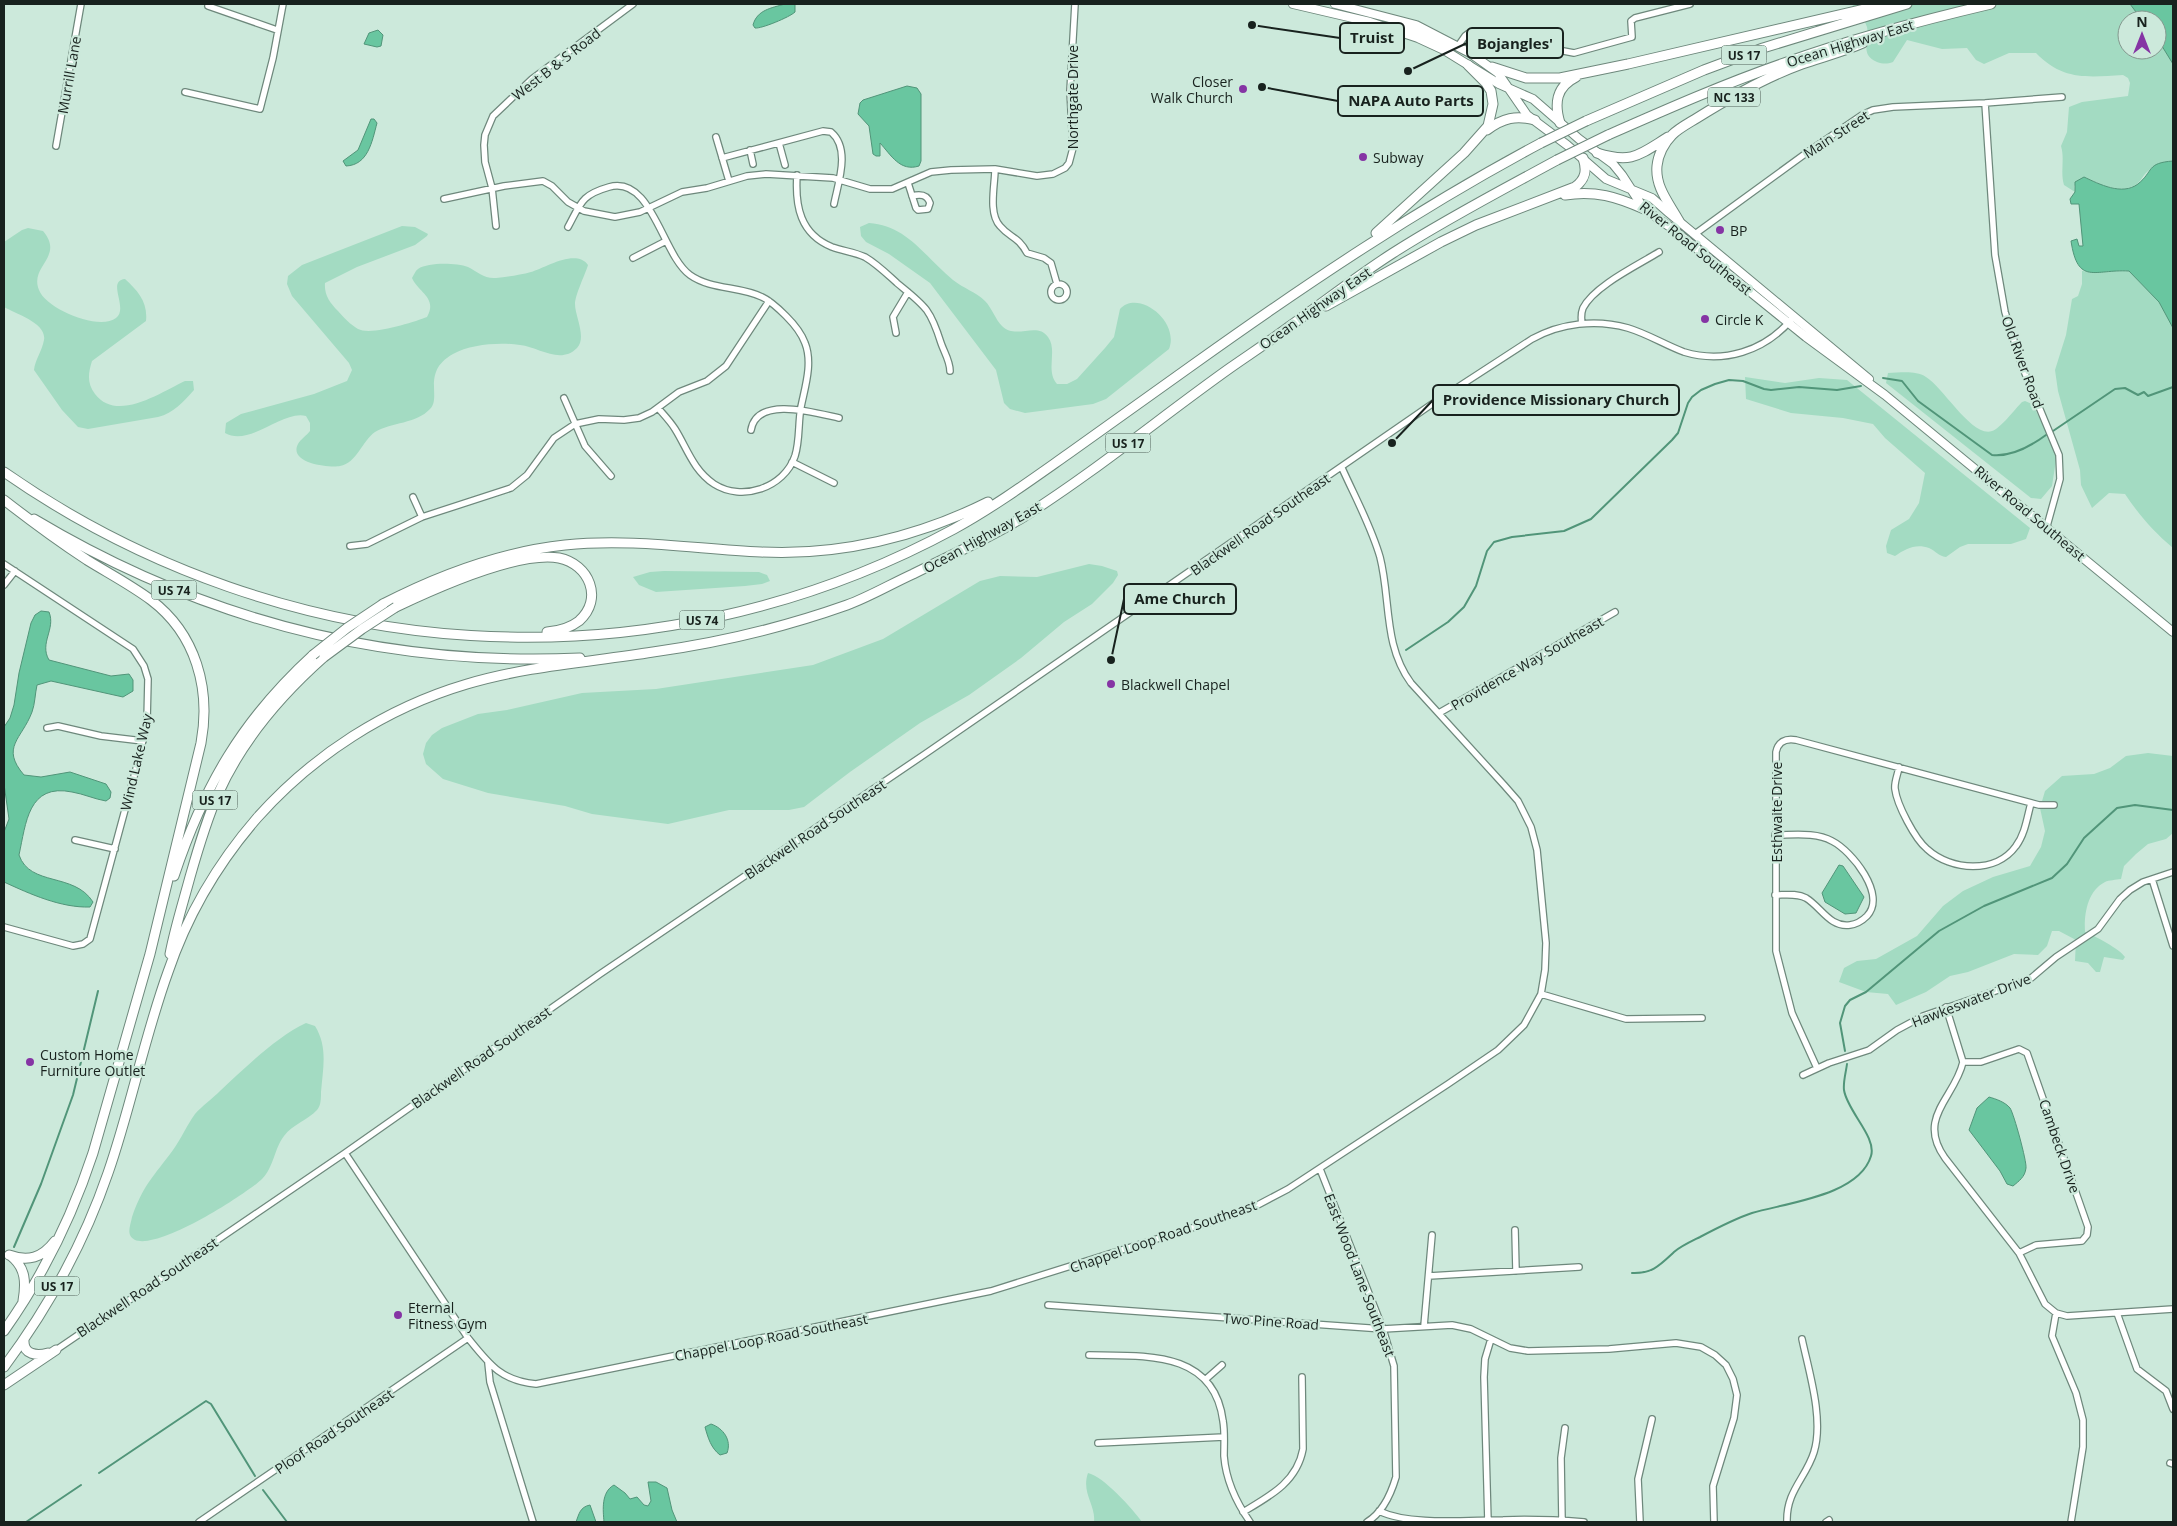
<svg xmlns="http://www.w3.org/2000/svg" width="2177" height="1526" font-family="'Open Sans',sans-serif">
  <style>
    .green { fill: #a3dbc2 }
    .water { fill: #69c6a0; stroke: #519579 }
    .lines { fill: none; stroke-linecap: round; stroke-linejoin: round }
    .stream { stroke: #519579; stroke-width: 2 }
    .minor-casing { stroke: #6e887c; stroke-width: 8 }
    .major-casing { stroke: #6e887c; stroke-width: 10 }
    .highway-casing { stroke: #6e887c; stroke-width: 11 }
    .minor { stroke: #fff; stroke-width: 5.5 }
    .major { stroke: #fff; stroke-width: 8 }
    .highway { stroke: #fff; stroke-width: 9 }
    .highway-bridge-casing { stroke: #6e887c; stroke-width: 11; stroke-linecap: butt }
    .highway-bridge { stroke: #fff; stroke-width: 9 }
    .poi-dot { fill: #8534a4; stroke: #cce9db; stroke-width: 2 }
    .labels { text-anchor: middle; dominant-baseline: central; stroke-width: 4.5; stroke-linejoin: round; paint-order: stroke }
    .shield { fill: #cce9db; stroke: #4e5e57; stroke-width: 1 }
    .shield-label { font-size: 12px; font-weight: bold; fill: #18221e }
    .street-label { font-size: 14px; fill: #18221e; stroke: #cce9db }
    .poi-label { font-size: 14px; fill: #18221e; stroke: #cce9db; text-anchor: start }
    .leader { fill: none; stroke: #18221e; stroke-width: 2 }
    .callout-dot { fill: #18221e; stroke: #cce9db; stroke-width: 2 }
    .callout { fill: #cce9db; stroke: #18221e; stroke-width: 2 }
    .callout-label { font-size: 15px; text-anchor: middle; font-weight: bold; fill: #18221e }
  </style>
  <rect width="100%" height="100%" fill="#cce9db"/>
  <path class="green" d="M1851 4H2130L2142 20H2127V50H2157V38L2173 64V161C2163 162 2152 166 2145 174 2142 177 2141 181 2137 184 2122 195 2099 184 2084 177L2074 186 2075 192 2064 185C2060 172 2065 159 2061 146L2067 132 2069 107 2082 102 2128 96 2130 83 2128 78 2123 75C2088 77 2063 81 2036 53H2009L1984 64 1976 60 1967 48 1942 49 1907 40 1893 62C1887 64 1883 64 1877 62 1859 55 1870 40 1867 27 1864 18 1858 9 1851 4Z
    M869 223C907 225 926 258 953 280 963 288 976 292 985 301 992 308 995 319 1002 326 1016 340 1037 321 1048 337 1058 351 1045 370 1057 384H1067L1077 379 1105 348 1114 337 1120 309C1138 289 1180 321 1169 349L1106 399 1093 404 1025 413 1010 409 1004 403 996 370 930 283 889 254 866 242 861 236 860 227Z
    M402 226 415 227 428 234 427 236 415 245 357 267 325 283C324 295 330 303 338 311 343 317 351 325 358 329 371 336 414 322 427 317 438 298 418 292 412 278 414 275 415 271 418 269 429 262 456 263 468 267 478 272 484 279 496 278 507 277 520 275 531 272 545 268 576 248 588 265 585 275 575 295 575 304 575 316 587 338 577 348 560 365 539 347 520 345 500 342 471 344 453 354 421 372 442 397 430 409 416 424 392 422 375 432 362 441 357 463 340 466 329 468 288 463 298 444 300 440 307 435 310 431V423L306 416C282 410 250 447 225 433L226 423 241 414 314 394 347 381 352 370 349 363 292 296 287 284 288 276 302 265Z
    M28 228 43 231C65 257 29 266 39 290 46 309 99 331 116 318 129 308 106 281 125 279 138 291 148 302 146 321L92 361C88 374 87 383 95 394 117 423 161 392 185 381H193L194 390C183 402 174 413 158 417L88 429 78 427 62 410 34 370C35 360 42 351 44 340 47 323 16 314 4 307V242L22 230Z
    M2110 270 2129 271 2159 302 2173 328V548C2154 532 2139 515 2125 494L2109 493 2092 508 2081 485 2080 470 2058 391 2055 370 2066 335 2072 299 2078 296 2082 284V271L2098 272Z
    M1888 373C1900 373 1915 370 1926 377 1943 387 1972 438 1992 431 2000 429 2015 409 2022 402L2025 401 2032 404 2036 411 2052 444 2056 460 2052 486 2041 499 2031 498 1886 383Z
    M1745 377 1785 383 1819 378 1847 380 2030 528 2026 539 2011 544H1968L1960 547 1946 557C1938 556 1936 551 1929 548 1916 543 1905 549 1895 556L1887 553 1886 546 1891 530 1909 519 1919 503 1925 473 1885 438 1873 424 1843 418 1791 413 1746 399Z
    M1089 564 1102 566 1117 571 1118 575 1113 583 1092 604 1064 622 1021 658 969 695 920 723 850 772 804 807 789 810H729L668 824 592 814 565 806 488 793 443 779 426 764 423 754 426 743 432 735 442 728 478 714 507 710 582 693 656 689 813 665 883 639 980 581 1000 576 1037 577Z
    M664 571 759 572 767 575 770 581 762 584 745 586 656 592 639 585 633 577 650 572Z
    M2148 753 2173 756V833L2166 839 2148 844 2136 854 2124 866 2121 879C2116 880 2109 880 2105 882 2087 891 2084 915 2085 932 2095 936 2120 949 2125 957L2123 960 2104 957 2100 972H2096L2088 963 2075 961 2076 940 2059 931H2052L2047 946 2038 955 2014 954 1968 972 1950 976 1926 992 1896 1005 1888 994 1866 992 1839 982 1844 968 1857 961 1876 959 1917 936 1943 906 1963 891 1993 877 2030 866 2041 847 2045 831 2040 808 2045 791 2062 776 2094 774 2110 768 2126 756Z
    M306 1023 315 1026C328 1047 323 1068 321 1092 321 1098 321 1106 317 1110 308 1120 293 1124 284 1136 274 1149 274 1167 262 1179 248 1193 142 1262 130 1235 128 1230 131 1223 132 1217 143 1185 154 1176 173 1150 181 1139 187 1125 195 1114 202 1106 212 1099 220 1091 245 1068 276 1037 306 1023Z
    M1088 1473C1103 1476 1133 1509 1142 1522H1094C1096 1505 1081 1493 1088 1473Z"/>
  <path class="water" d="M785 4H795V12C790 17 761 29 755 28L753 25C757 10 771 8 785 4Z
    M2130 4H2173V64L2157 38V20H2142Z
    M378 30 383 35 381 46 377 47 364 44 369 33Z
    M907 86 917 88 921 94V161L919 166C900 172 891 155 880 143V156H876L873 154 869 126 858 114 860 103 863 100Z
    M371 119H374L377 123C372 142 368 165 346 166L343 161 358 150Z
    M2173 161V328L2159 302 2129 271C2094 269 2078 286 2071 241L2077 239 2079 246H2083L2079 204H2071L2070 199 2075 192V182L2084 177C2099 184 2122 196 2138 184 2154 171 2146 163 2173 161Z
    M41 611 49 612C56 629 39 643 49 660L111 676 129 674 133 680V691L123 697 51 681 37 685C35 694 35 704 32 712 22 739 0 747 24 775L41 777 70 772 106 784 111 792 110 798 106 801C94 799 84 794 72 792 28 783 26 823 19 855 30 887 74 872 93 902L90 907C61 908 30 894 4 882V832L9 819 4 784V727L10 718 14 705 19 673 31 623 35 615Z
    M1839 865 1843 866 1864 897 1856 913 1845 914 1825 902 1822 893Z
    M1989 1097C1996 1099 2005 1102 2010 1108 2014 1114 2027 1162 2026 1168 2025 1177 2019 1181 2013 1186L2007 1184 2000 1171 1969 1130 1977 1108Z
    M711 1424C723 1428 732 1440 727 1453L720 1455C711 1448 708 1438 705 1427Z
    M648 1482H656L667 1488 672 1510 677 1522H604C603 1510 601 1492 614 1485L625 1493 630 1499 637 1497 644 1505 648 1506 651 1501Z
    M590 1505 596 1522H576C579 1514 580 1507 590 1505Z"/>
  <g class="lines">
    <path class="stream" d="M1883 378 1902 381 1918 401 1992 455C2011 457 2031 446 2046 435
      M2053 431 2115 389 2125 388 2138 395 2144 392 2148 396 2173 387
      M1406 650 1448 622 1464 607 1476 586 1487 551 1494 542 1512 537 1564 531 1591 519 1672 440 1678 433 1688 403 1692 397 1701 390 1715 384 1729 380 1743 381 1764 389 1771 390 1799 387 1837 390 1861 386
      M1845 1051 1840 1023 1845 1006 1850 1000 1866 992 1939 931 1984 906 2052 878 2067 864 2084 838 2117 808 2135 805 2173 810
      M14 1247 41 1184 73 1095 98 991
      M4 1265V1264
      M1632 1273C1652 1274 1660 1265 1674 1252 1681 1246 1692 1241 1700 1237 1717 1228 1734 1219 1752 1213 1785 1203 1859 1196 1871 1156 1877 1137 1847 1111 1844 1090 1843 1082 1846 1072 1847 1064
      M99 1473 206 1401 211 1404 255 1476
      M263 1490 287 1522
      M26 1522 81 1485"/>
    <defs>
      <path id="minor" d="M208 6 277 30
        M1458 46 1465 36 1469 33 1574 53 1632 37 1631 21 1635 18 1690 4
        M185 92 260 109 273 58 283 4
        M1985 103 1995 255 2005 312 2022 366 2059 455 2060 479 2047 526
        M716 137 729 181
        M779 143 785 165
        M56 146 81 4
        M750 150 753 164
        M722 158 823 131 831 132C851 149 838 183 834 204
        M995 169C995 185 988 213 1000 226 1010 238 1018 236 1027 253L1044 258 1051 263 1057 284
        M797 175C795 206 800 234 832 247 843 251 854 252 865 257 877 264 887 274 897 283 925 306 930 308 941 343 944 352 950 361 950 371
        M908 183 916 208 918 210 928 209 930 203C927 194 920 194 912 196
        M444 199 504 186 543 181 552 186 568 202 584 211 615 217 640 212 682 192 707 188 747 176 766 174 833 178 870 189H892L931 172 951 170 995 169 1037 176 1053 174 1065 168 1069 163 1073 148 1070 91 1075 4
        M496 226 492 188 485 162 484 145 485 135 493 116 532 79 633 4
        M568 227C581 203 581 195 609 187 652 175 662 255 690 275 711 290 740 286 762 297 771 301 779 309 786 316 794 324 801 332 805 343 813 363 805 387 801 407 798 423 800 440 795 456 784 488 742 502 714 484 693 470 687 448 675 429 670 421 664 415 658 408
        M1695 234 1809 151 1862 115 1873 110 1893 107 1985 103 2062 97
        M633 258 666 241
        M1051 292a8 8 0 1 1 16 0a8 8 0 1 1-16 0Z
        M1582 324C1581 318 1581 313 1583 308 1594 286 1638 265 1659 252
        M896 333 893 317 908 292
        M564 398 585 446 611 476
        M751 430C757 395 816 413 839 418
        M792 462 834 483
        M413 497 422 517
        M350 546 367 544 422 517 511 488 527 475 554 438 575 424 599 419 624 420 639 418 652 412 679 392 707 381 726 366 769 301
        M4 564 133 649 144 666 148 679 147 721 139 758 90 939 83 944 73 946 4 927
        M4 585 15 571
        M1439 713 1615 612
        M47 728 58 726 101 736 143 741
        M1899 767C1898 774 1894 782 1895 789 1897 805 1915 839 1927 849 1951 871 1996 874 2016 846 2025 834 2027 818 2031 803
        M1775 835C1794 835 1816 832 1832 841 1852 851 1887 895 1867 916 1862 921 1857 924 1850 925 1830 928 1821 907 1806 898 1797 893 1785 895 1775 895
        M75 840 115 849
        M2152 879 2173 946
        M1541 994 1626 1019 1702 1018
        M1946 1007 1963 1062C1955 1098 1916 1117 1945 1158L2019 1253 2045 1304 2056 1313 2067 1316 2173 1309
        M1963 1062H1981L2019 1049 2027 1053 2088 1227 2087 1235 2082 1241 2036 1245 2019 1253
        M1817 1068 1792 1013 1776 951V752C1778 742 1785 738 1796 740L2039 805H2054
        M1803 1075 1829 1063 1869 1050 1897 1030 1923 1016 2030 979 2056 957 2098 929 2120 899 2130 890 2143 882 2173 872
        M345 1153 468 1338C489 1364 501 1381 536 1384L991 1291 1233 1215 1252 1208 1288 1189 1448 1084 1498 1050 1524 1025 1541 994 1545 970 1546 943 1537 850 1531 827 1518 801 1504 785 1411 683C1383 645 1391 600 1380 557 1371 526 1355 497 1342 468
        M1320 1169 1383 1329 1394 1366 1396 1477C1391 1494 1382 1513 1367 1522
        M1515 1230 1516 1271
        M1429 1276 1579 1267
        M1048 1305 1383 1329 1452 1325 1471 1329 1510 1348 1528 1351 1609 1349 1676 1343 1701 1347 1715 1355 1726 1365 1733 1379 1737 1395 1734 1418 1713 1486 1714 1522
        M2056 1313 2052 1336 2076 1393 2083 1420V1447L2071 1522
        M2117 1313 2137 1369 2166 1391 2173 1409
        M1424 1326 1432 1235
        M56 1350 345 1153 600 974 925 754 1432 404 1532 339C1561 323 1596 319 1628 328 1648 334 1665 345 1684 352 1724 364 1764 351 1791 320
        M1089 1355C1145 1356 1214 1350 1223 1421 1225 1432 1224 1444 1224 1456 1226 1481 1236 1502 1250 1522
        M488 1363 490 1382 533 1522
        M1206 1379 1222 1365
        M1098 1443 1224 1437
        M2170 1463 2173 1464
        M1379 1511C1411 1526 1466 1520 1503 1520 1530 1519 1557 1520 1584 1522
        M1243 1512C1270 1496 1297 1482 1303 1449L1302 1377
        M1562 1521 1561 1458 1565 1428
        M199 1522 468 1338
        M1488 1522 1484 1377 1485 1359 1491 1339
        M1640 1522 1638 1479 1652 1419
        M1787 1522C1786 1491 1806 1478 1814 1452 1824 1419 1809 1372 1802 1339
        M1826 1522 1829 1520"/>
      <path id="major" d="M1293 4 1370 22 1418 38 1444 50 1499 84 1533 99 1579 139 1613 164 1622 175 1644 209 1670 227 1806 337 1885 395 2173 632
        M1335 4 1416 25 1470 53 1498 73 1527 115 1567 145 1606 179 1652 198 1669 213 1869 379
        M1399 26 1451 47"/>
      <path id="highway" d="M1492 67 1526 78H1560L1628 64 1886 4
        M1586 121 1704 70 1763 48 1907 4
        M1560 123C1554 103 1556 87 1576 77
        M1487 130C1503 118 1516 115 1535 120
        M1608 135C1667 109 1726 83 1787 62 1854 38 1923 20 1991 4
        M1597 153C1632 164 1639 155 1668 137
        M1565 195C1595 190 1617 197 1644 209
        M1679 221C1669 203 1655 187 1657 166 1658 155 1664 143 1672 135 1679 128 1689 123 1697 118 1729 98 1766 77 1802 64 1822 57 1843 52 1863 43
        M1376 233 1464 153 1488 126 1493 104 1491 91 1486 83 1468 65
        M1326 306 1441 242 1476 225 1575 187C1586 179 1587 170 1583 158
        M4 472C285 668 651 693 954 529 994 507 1031 480 1068 454 1110 424 1152 394 1194 364 1306 284 1419 208 1541 143
        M4 500C31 521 58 541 87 560 108 573 131 585 151 600 196 634 211 689 201 743L150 954 93 1153C72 1217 43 1276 4 1331
        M34 519C203 620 384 667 580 658
        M383 604C441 574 500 552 565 545 631 538 696 549 761 552 839 556 918 537 988 502
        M396 607C434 589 518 551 559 558 589 564 604 599 579 621 570 628 558 631 547 632
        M174 876C204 786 242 720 313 655
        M170 954C175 928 183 903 190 877 198 849 206 821 218 794 242 740 280 696 324 657
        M9 1255C28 1262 42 1258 55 1241
        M11 1256C26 1268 26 1283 23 1301
        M24 1340C23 1355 37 1356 48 1353
        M4 1367C48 1308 84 1243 108 1173 131 1107 144 1038 168 972 187 916 218 863 257 818 313 755 386 708 467 684 527 666 591 662 653 652 718 643 785 627 847 605 869 597 891 584 913 574 951 555 990 538 1025 516 1096 471 1161 417 1230 368 1250 354 1270 341 1290 326 1324 302 1357 276 1393 253 1446 219 1502 190 1557 160
        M4 1385 56 1350"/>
    </defs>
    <use href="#minor" class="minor-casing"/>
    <use href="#major" class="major-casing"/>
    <use href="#highway" class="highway-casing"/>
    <use href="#minor" class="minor"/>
    <use href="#major" class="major"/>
    <use href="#highway" class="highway"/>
    <defs>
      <path id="highway-bridge" d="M1541 143 1586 121
        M1557 160 1608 135
        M313 655 347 628 383 604
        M324 657 362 629 396 607"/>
    </defs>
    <use href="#highway-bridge" class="highway-bridge-casing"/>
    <use href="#highway-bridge" class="highway-bridge"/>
  </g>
  <g class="poi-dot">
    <circle cx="1243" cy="89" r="5"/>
    <circle cx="1363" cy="157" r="5"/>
    <circle cx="1720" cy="230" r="5"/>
    <circle cx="1705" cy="319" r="5"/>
    <circle cx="1111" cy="684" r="5"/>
    <circle cx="30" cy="1062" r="5"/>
    <circle cx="398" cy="1315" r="5"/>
  </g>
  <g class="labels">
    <g class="shield">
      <rect x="1721.5" y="45.5" width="45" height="19" rx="4"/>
      <rect x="1708" y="87.5" width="52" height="19" rx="4"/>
      <rect x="1105.5" y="433.5" width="45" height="19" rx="4"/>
      <rect x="151.5" y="580.5" width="45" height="19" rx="4"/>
      <rect x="679.5" y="610.5" width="45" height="19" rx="4"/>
      <rect x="192.5" y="790.5" width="45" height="19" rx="4"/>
      <rect x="34.5" y="1276.5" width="45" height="19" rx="4"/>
    </g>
    <g class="shield-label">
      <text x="1744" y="55">US 17</text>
      <text x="1734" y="97">NC 133</text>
      <text x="1128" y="443">US 17</text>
      <text x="174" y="590">US 74</text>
      <text x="702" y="620">US 74</text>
      <text x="215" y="800">US 17</text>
      <text x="57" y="1286">US 17</text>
    </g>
    <g class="street-label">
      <text transform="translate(1850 43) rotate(-17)">Ocean Highway East</text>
      <text transform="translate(556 64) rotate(-38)">West B &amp; S Road</text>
      <text transform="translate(69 75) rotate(-80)">Murrill Lane</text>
      <text transform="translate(1072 97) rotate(-90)">Northgate Drive</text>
      <text transform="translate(1836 134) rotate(-33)">Main Street</text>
      <text transform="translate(1696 248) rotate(39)">River Road Southeast</text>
      <text transform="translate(1315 308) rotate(-35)">Ocean Highway East</text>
      <text transform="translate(2023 362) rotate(70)">Old River Road</text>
      <text transform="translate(2030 513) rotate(40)">River Road Southeast</text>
      <text transform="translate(1260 524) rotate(-35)">Blackwell Road Southeast</text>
      <text transform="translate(982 537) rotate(-29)">Ocean Highway East</text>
      <text transform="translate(1527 663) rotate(-30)">Providence Way Southeast</text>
      <text transform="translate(136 762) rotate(-77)">Wind Lake Way</text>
      <text transform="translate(1776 812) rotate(-90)">Esthwaite Drive</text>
      <text transform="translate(815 829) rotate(-34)">Blackwell Road Southeast</text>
      <text transform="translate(1971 1000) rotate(-21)">Hawkeswater Drive</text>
      <text transform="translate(481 1057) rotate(-35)">Blackwell Road Southeast</text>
      <text transform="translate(2060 1146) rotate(71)">Cambeck Drive</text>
      <text transform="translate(1163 1236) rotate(-19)">Chappel Loop Road Southeast</text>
      <text transform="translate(1360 1275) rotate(69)">East Wood Lane Southeast</text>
      <text transform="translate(147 1287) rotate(-34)">Blackwell Road Southeast</text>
      <text transform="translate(1271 1321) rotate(4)">Two Pine Road</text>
      <text transform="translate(771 1337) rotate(-11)">Chappel Loop Road Southeast</text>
      <text transform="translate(334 1431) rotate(-34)">Ploof Road Southeast</text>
    </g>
    <g class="poi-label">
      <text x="1233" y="81" text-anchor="end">Closer<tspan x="1233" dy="16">Walk Church</tspan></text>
      <text x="1373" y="157">Subway</text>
      <text x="1730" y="230">BP</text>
      <text x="1715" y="319">Circle K</text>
      <text x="1121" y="684">Blackwell Chapel</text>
      <text x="40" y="1054">Custom Home<tspan x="40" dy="16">Furniture Outlet</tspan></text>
      <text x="408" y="1307">Eternal<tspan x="408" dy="16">Fitness Gym</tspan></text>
    </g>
  </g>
  <path class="leader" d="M1252 25L1340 38M1408 71L1467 43M1262 87L1338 101M1392 443L1433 400M1111 660L1124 599"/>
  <g class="callout-dot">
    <circle cx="1252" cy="25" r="5"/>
    <circle cx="1408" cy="71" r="5"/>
    <circle cx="1262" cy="87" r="5"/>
    <circle cx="1392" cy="443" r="5"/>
    <circle cx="1111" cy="660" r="5"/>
  </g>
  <g class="callout">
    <rect x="1340" y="23" width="64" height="30" rx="5"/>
    <rect x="1467" y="28" width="96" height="30" rx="5"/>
    <rect x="1338" y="86" width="145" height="30" rx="5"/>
    <rect x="1433" y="385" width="246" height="30" rx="5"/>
    <rect x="1124" y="584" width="112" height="30" rx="5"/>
  </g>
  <g class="callout-label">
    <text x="1372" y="43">Truist</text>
    <text x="1515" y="49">Bojangles'</text>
    <text x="1411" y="106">NAPA Auto Parts</text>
    <text x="1556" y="405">Providence Missionary Church</text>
    <text x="1180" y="604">Ame Church</text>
  </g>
  <rect width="2177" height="1526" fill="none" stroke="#18221e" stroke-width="10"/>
  <g transform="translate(2142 35)"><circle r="24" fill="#cce9db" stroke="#84998f"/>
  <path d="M0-4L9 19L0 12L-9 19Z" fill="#8534a4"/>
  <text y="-8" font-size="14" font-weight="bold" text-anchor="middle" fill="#18221e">N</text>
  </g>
</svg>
